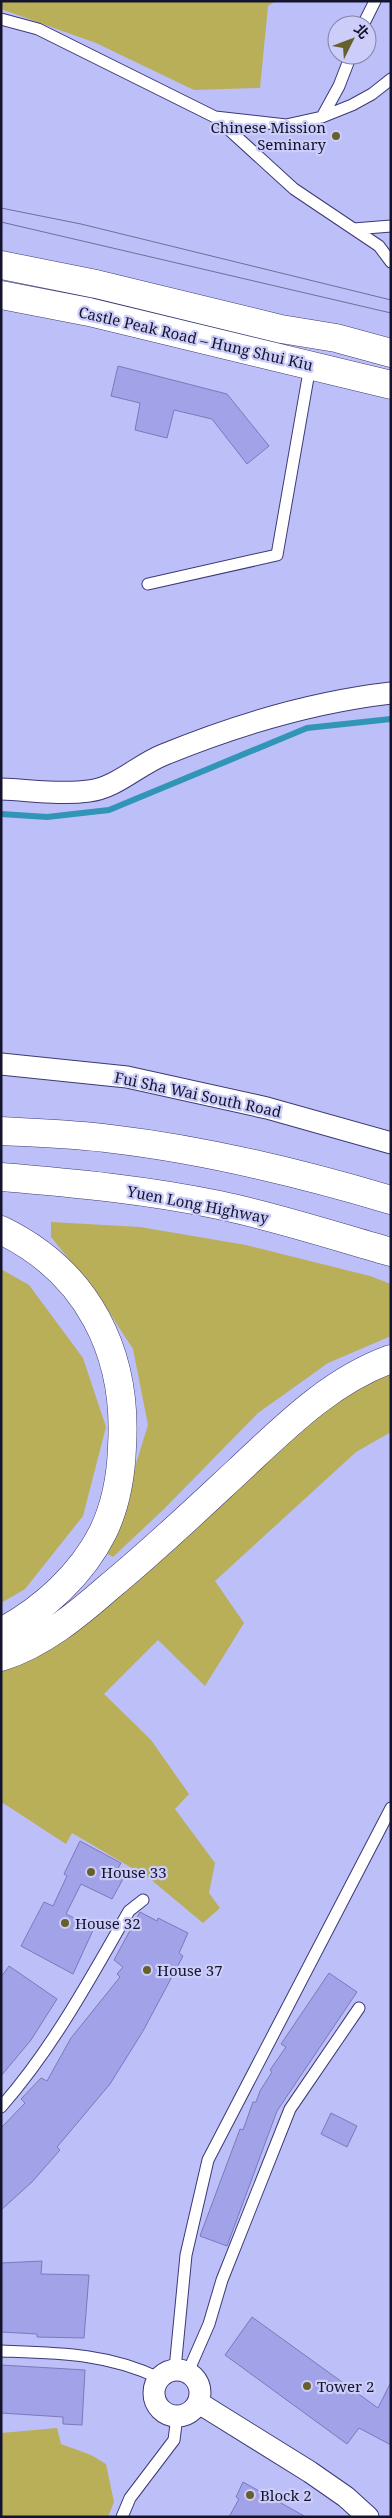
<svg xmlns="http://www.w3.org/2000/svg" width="392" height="2518" font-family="'Noto Serif','Noto Sans TC',serif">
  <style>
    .green { fill: #b8af58 }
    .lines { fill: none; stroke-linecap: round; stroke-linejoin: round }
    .stream { stroke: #3095b6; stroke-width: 6 }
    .building { fill: #a2a2e8; stroke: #7a79bc }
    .lane-casing { stroke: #3d3975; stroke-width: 13 }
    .street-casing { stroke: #3d3975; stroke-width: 23 }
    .primary-casing { stroke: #3d3975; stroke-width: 29 }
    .highway-casing { stroke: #3d3975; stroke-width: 29 }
    .lane { stroke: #fff; stroke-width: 11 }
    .street { stroke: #fff; stroke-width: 21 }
    .primary { stroke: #fff; stroke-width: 28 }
    .highway { stroke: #fff; stroke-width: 28 }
    .tram { stroke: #6e6e99; stroke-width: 1 }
    .poi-dot { fill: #65602c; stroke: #cccdf9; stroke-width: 2 }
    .labels { text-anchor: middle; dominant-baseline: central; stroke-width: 4.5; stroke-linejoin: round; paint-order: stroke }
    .poi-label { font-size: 15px; fill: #15142e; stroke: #cccdf9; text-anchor: start }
    .street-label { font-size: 15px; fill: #15142e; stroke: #cccdf9 }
  </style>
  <rect width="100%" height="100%" fill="#bdbff8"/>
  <path class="green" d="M1 1H276L268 6 260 88 194 90 96 43 1 9Z
    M51 1222 140 1227 246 1245 370 1276 391 1284V1336L328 1363 258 1413 164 1509 113 1557 103 1551 126 1496 148 1425 133 1349 98 1295 51 1237Z
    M1 1269 29 1285 83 1358 106 1427 83 1516 25 1589 1 1603Z
    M391 1374V1432L356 1452 215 1581 244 1623 205 1686 158 1640 104 1694 151 1740 189 1794 175 1809 215 1863 209 1893 220 1908 203 1923 149 1878 72 1833 66 1844 3 1803 1 1805V1655L350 1390Z
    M57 2428 61 2444 91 2455 106 2464 114 2502 108 2517H1V2433Z"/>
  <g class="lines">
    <path class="stream" d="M1 814 47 817 109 810 307 728 391 719"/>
  </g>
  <path class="building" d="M118 366 227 394 269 446 247 464 212 419 174 410 167 438 135 430 140 403 111 396Z
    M80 1841 121 1863 114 1875 123 1879 112 1899 81 1884 66 1914 94 1928 73 1974 21 1946 44 1902 53 1906 67 1876 64 1874Z
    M140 1912 157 1921 158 1918 188 1933 179 1953 183 1956 143 2031 110 2084 57 2147 60 2150 32 2182 1 2210V2128L25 2103 21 2099 41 2078 47 2081 71 2038 120 1977 117 1974 123 1967 114 1960Z
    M9 1966 57 1999 31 2040 1 2076V1977Z
    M329 1973 357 1992 277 2111 227 2246 200 2236 240 2129 243 2130 253 2102H256L260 2091 272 2072 270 2070 286 2047 281 2044Z
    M331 2113 357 2126 347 2147 321 2134Z
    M42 2261 41 2274 89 2275 84 2338 37 2337V2334L1 2332V2263Z
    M252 2317 378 2408 391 2382V2445L359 2428 347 2444 225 2355Z
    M1 2365 85 2370 82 2425 63 2424V2417L1 2413Z
    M243 2482 306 2517H229L239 2499 236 2497Z"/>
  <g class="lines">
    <defs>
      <path id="lane" d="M1 19 38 29 215 117 286 125 322 117 352 105 372 94 391 79
        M363 25 375 1
        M215 117 294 189 379 246 391 262
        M322 117 339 86 351 55
        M354 229 391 226
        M148 584 277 555 310 366
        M1 2107C53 2048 90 1979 129 1911L143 1900
        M1 2351C58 2353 107 2353 159 2378
        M175 2369 186 2255 208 2160 391 1808
        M188 2372 209 2324 222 2280 290 2109 359 2008
        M122 2517 130 2498 174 2440 177 2416"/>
      <path id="street" d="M1 789C30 790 60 795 89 791 116 788 138 765 163 755 236 725 313 702 391 693
        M1 1064 127 1077 267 1108 391 1143
        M154 2393a23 23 0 1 1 46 0a23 23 0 1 1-46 0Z
        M199 2403 310 2472 346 2497 368 2517"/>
      <path id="primary" d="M1 265 96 284 281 329 336 338 391 353
        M1 295 89 312 391 385"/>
      <path id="highway" d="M1 1131C38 1133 75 1134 112 1139 206 1150 300 1173 391 1200
        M1 1177C74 1183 147 1190 219 1205 277 1217 334 1236 391 1252
        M1 1230C88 1272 128 1353 122 1447 121 1477 116 1505 103 1532 82 1574 43 1610 1 1632
        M1 1657C42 1644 77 1615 109 1587 154 1550 196 1510 239 1470 285 1427 330 1381 391 1359"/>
    </defs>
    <use href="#lane" class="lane-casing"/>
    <use href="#street" class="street-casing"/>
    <use href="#primary" class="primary-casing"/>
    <use href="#highway" class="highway-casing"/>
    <use href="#lane" class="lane"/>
    <use href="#street" class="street"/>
    <use href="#primary" class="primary"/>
    <use href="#highway" class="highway"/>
    <path class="tram" d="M1 208 81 224 391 300
      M1 222 391 313"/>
  </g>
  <g class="poi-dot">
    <circle cx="336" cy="136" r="5"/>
    <circle cx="91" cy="1872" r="5"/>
    <circle cx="65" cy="1923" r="5"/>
    <circle cx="147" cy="1970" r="5"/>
    <circle cx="307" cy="2386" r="5"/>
    <circle cx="250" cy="2495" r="5"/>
  </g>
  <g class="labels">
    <g class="poi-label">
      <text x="326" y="127" text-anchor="end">Chinese Mission<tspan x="326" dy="17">Seminary</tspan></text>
      <text x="101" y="1872">House 33</text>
      <text x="75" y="1923">House 32</text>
      <text x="157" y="1970">House 37</text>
      <text x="317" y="2386">Tower 2</text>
      <text x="260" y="2495">Block 2</text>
    </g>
    <g class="street-label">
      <text transform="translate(196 338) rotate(13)">Castle Peak Road – Hung Shui Kiu</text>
      <text transform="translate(198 1094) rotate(12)">Fui Sha Wai South Road</text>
      <text transform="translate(198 1204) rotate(11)">Yuen Long Highway</text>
    </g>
  </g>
  <rect width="392" height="2518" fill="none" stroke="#15142e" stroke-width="5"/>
  <g transform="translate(352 40) rotate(48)"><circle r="24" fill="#cccdf9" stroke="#8383a8"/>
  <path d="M0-4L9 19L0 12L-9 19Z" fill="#65602c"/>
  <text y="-8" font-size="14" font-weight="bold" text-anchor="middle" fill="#15142e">北</text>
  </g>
</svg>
